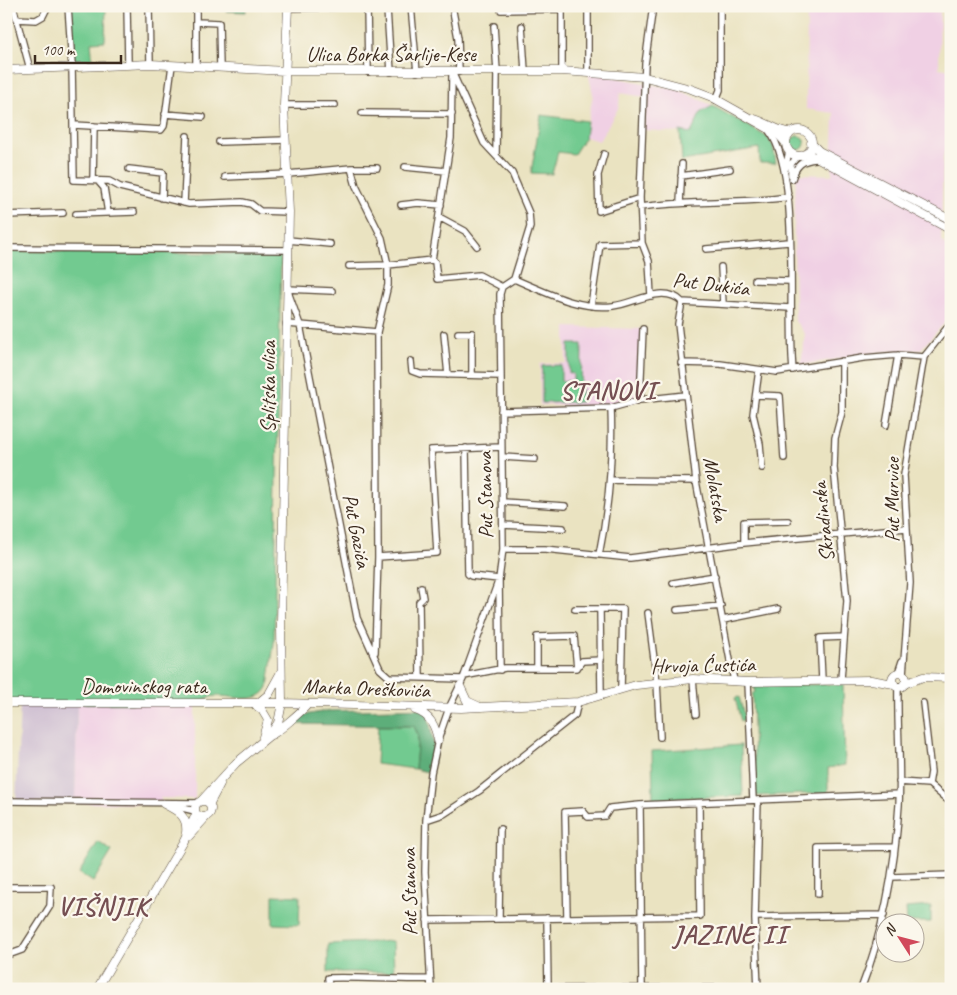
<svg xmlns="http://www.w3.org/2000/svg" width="957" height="995" font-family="Caveat,sans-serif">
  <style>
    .built { fill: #f0d0e4 }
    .industrial { fill: #cebed1 }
    .green { fill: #72ca90; stroke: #567a57 }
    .forest { fill: #5dae7a; stroke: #4c6c4c }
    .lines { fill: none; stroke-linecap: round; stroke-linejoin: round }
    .street-casing { stroke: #554636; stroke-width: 8 }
    .secondary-casing { stroke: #554636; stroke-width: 9 }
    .street { stroke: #fff; stroke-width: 5.5 }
    .secondary { stroke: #fff; stroke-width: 8 }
    .labels { text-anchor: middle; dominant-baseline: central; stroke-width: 4.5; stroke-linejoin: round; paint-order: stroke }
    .street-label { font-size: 21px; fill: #3b2a1e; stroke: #fbf7ec }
    .district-label { font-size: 26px; font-weight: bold; letter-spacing: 1px; fill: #754f52; stroke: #fbf7ec }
  </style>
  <rect width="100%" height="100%" fill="#fbf7ec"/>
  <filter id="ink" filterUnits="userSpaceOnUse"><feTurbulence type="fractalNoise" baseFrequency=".02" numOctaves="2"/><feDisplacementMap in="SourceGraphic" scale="10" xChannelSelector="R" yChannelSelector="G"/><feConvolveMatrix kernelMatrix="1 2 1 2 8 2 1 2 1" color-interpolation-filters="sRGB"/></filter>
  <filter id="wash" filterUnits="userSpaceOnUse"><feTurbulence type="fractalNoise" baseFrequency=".0096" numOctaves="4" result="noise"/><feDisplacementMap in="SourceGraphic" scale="20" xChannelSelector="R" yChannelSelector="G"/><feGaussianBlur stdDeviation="1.12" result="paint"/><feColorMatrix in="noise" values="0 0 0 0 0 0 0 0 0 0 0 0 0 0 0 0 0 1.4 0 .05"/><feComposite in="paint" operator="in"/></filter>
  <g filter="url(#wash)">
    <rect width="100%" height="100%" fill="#eae3c1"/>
    <path class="built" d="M807 6H940L939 68 951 70V128L943 157 941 241 951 250V316L920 350 881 352 801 365 805 334 795 321 794 228 796 174 832 175 834 113 806 109Z
      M588 72 679 90 713 106 701 112 691 133 644 130 645 97 620 93 619 107 599 141 585 137 593 94Z
      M566 327 643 329 640 400 611 408 540 405V364L566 363Z
      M77 703 195 704V799L160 798 164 804 75 803Z"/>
    <path class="industrial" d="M20 703H77L75 803 16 802Z"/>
    <path class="green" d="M68 6H106L105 41 91 42 93 65 72 66Z
      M713 106 767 137 773 146 776 163H760L759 148 682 161 680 131 691 133 701 112Z
      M541 115 587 121 585 137 574 154 558 152 552 174 531 173Z
      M791 143a7 7 0 1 1 14 0a7 7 0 1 1-14 0Z
      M6 251 281 254 274 643 268 687C259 705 235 696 217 696 210 696 202 701 195 704L6 703Z
      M569 344H582L581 402 542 403V366L561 365V381H573V374L569 373Z
      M843 684 845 765 828 768V793L755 796 752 694 755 692 754 686Z
      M739 697 745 719 741 721 735 698Z
      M378 726H414L418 735 415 769 376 764Z
      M741 745 743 796 653 799 652 751Z
      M98 842 112 851 93 882 79 873Z
      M273 895 300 896 299 925 273 924Z
      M931 906V922H907L906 908Z
      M393 941 394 972H328V944Z"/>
    <path class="forest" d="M227 6H246V12L226 11Z
      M427 708 435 752 431 773 415 769 418 735 414 726 290 724 299 716 326 711Z"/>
  </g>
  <g filter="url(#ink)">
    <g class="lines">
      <defs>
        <path id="street" d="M13 6 30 69
          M68 6 72 66 74 180 109 181 120 187 189 204 242 202 251 204 260 211 289 212
          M127 6 128 64
          M149 6 150 64
          M367 6 368 72
          M411 6 417 72
          M452 6 458 38 459 72
          M288 8 340 7
          M387 9 391 72
          M501 10 562 9V71
          M16 19 36 20 43 16 48 6
          M197 22 219 23 220 68
          M494 26 497 71 496 155
          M522 26 525 71
          M196 66V6
          M452 72 484 143 512 173 529 213 530 227 514 279
          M588 72V6
          M716 100 720 90V6
          M284 105H335
          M362 113 452 114
          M165 114 203 117
          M74 125 161 130 164 126 172 65
          M769 131C801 171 787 314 793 370
          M219 142 286 140
          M604 154 598 175 599 211 640 198
          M405 167 446 171
          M351 168H377
          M129 169 163 173 162 198
          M785 170 789 151
          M791 175V164L798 156
          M681 176 730 169
          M225 177 288 174 351 168 356 186 382 238 388 265 349 266
          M792 179C796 165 802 160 816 159
          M93 180 94 126
          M97 180 104 188 108 213
          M184 203 187 136
          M680 203 682 164
          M401 205 418 203 441 205
          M640 207C690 200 739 204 789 197
          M76 214 134 212
          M6 215 63 213
          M439 217 465 231 477 246
          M288 240 330 244
          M6 248 288 250
          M706 249 789 242
          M432 260 451 138 452 76
          M432 260 435 262 437 279 479 275 502 287
          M721 267 723 304
          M514 279C546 292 578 310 613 306 634 304 664 283 682 302L790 308
          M755 280 789 281
          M332 291 287 289 300 325 377 332 388 285V265L432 260
          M651 296 649 261 642 243 640 198 645 64 653 6
          M682 302 678 324 696 481 734 681
          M591 306 600 244 642 243
          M286 324 300 325 357 618 380 669 389 677 463 679
          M458 333H472V375
          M444 334 448 375
          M411 361 412 371 420 374 500 376
          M681 363 720 364 777 372 863 358 898 355 924 357
          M759 370 753 414 760 444 762 468
          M756 395 780 396 784 458
          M640 400 643 329
          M501 411 611 408 640 400 686 395
          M886 425 898 355
          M466 448 468 574 471 576 499 579 500 670
          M502 457 535 459
          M610 480 696 481
          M503 502 565 506
          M503 525 563 528
          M744 543V522L788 521
          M503 549H545L630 558 744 543 906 528
          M599 555C609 506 613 458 611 408
          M378 557 437 553 431 450 501 447
          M673 583 715 576
          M575 609H600
          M677 610 721 606
          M648 613 657 682 660 737
          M723 620 778 609
          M375 652 378 557 377 332
          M537 668V637L574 636 577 668
          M898 673 902 661
          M903 674 910 583 904 475 924 357 951 323
          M464 676 505 668H577L582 661 601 660
          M420 678 419 602 423 598 421 587
          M693 679 696 714
          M841 679 847 601 834 468 835 438 842 412V361
          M822 680 820 638 844 637
          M748 682 753 800
          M601 696 600 609H623L621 688
          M923 703 931 772 929 784
          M899 782 929 784 951 803
          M6 801 197 803
          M640 805 642 989
          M174 806 195 811
          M426 820 444 814 479 791 575 715 578 702
          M891 877 951 875
          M6 887H51L50 906 22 950 11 954
          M818 894V848L895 847
          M755 917 884 915
          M499 918 500 829
          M547 918 548 988
          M567 918 565 812 583 811 588 817 605 816 610 808 640 805 899 794
          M427 920 700 916 699 803
          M329 989 328 978C362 977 395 980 429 979
          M431 989 425 872 426 820 431 773 438 740 449 708 463 679 499 579 503 549 500 294 502 287 514 279
          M503 989 758 988
          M758 989 755 919 758 800
          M861 989C884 930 895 868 899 805 901 766 897 726 898 686"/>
        <path id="secondary" d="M6 70 150 64 286 71H562L645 77 691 89 712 97 778 134 786 143
          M750 118C765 120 779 134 792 132
          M786 143a13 13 0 1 1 26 0a13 13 0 1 1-26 0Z
          M811 143 819 151 951 220
          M805 154 816 157 951 230
          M892 680a7 7 0 1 1 14 0a7 7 0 1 1-14 0Z
          M904 684 923 677 951 678
          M460 686 467 701 478 706
          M6 703H282L461 708 578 702 636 685 693 679 748 682 871 680 894 684
          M257 704 269 694 280 674
          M255 705 262 710 268 720 263 737
          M415 710C430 715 435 725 438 740
          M271 735C277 733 302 711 308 704
          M202 800 236 763 269 736 278 723 282 703 281 624 289 212 284 105 288 6
          M195 809a8 8 0 1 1 16 0a8 8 0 1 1-16 0Z
          M210 803 220 784
          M164 804C178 811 188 816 186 833
          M189 836 206 817
          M97 989 184 841 196 814"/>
      </defs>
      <use href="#street" class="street-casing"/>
      <use href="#secondary" class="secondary-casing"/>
      <use href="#street" class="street"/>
      <use href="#secondary" class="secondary"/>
    </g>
  </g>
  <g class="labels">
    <g class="street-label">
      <text x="391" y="54">Ulica Borka Šarlije-Kese</text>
      <text transform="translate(711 284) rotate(7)">Put Dukića</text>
      <text transform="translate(268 387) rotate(-90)">Splitska ulica</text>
      <text transform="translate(716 489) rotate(80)">Molatska</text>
      <text transform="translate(485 495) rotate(-91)">Put Stanova</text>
      <text transform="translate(892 500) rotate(-90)">Put Murvice</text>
      <text transform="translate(823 522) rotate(-96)">Skradinska</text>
      <text transform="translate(357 531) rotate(79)">Put Gazića</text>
      <text transform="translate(703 665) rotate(-1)">Hrvoja Ćustića</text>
      <text x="144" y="686">Domovinskog rata</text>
      <text transform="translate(366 688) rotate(2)">Marka Oreškovića</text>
      <text transform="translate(409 892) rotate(-91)">Put Stanova</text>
    </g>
    <g class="district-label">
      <text x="608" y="390">STANOVI</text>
      <text x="103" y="906">VIŠNJIK</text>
      <text x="730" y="934">JAZINE II</text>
    </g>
  </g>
  <rect width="957" height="995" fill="none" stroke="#fbf7ec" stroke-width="25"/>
  <g transform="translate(900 938) rotate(306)"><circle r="24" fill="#fbf7ec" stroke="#aea59a"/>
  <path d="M0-4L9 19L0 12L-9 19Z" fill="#d1495b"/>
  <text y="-8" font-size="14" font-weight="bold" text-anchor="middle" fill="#3b2a1e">N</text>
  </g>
  <path d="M35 55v8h86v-8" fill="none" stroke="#3b2a1e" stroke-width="2.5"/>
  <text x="42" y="55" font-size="15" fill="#3b2a1e" stroke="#fbf7ec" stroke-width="4" paint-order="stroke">100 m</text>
</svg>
